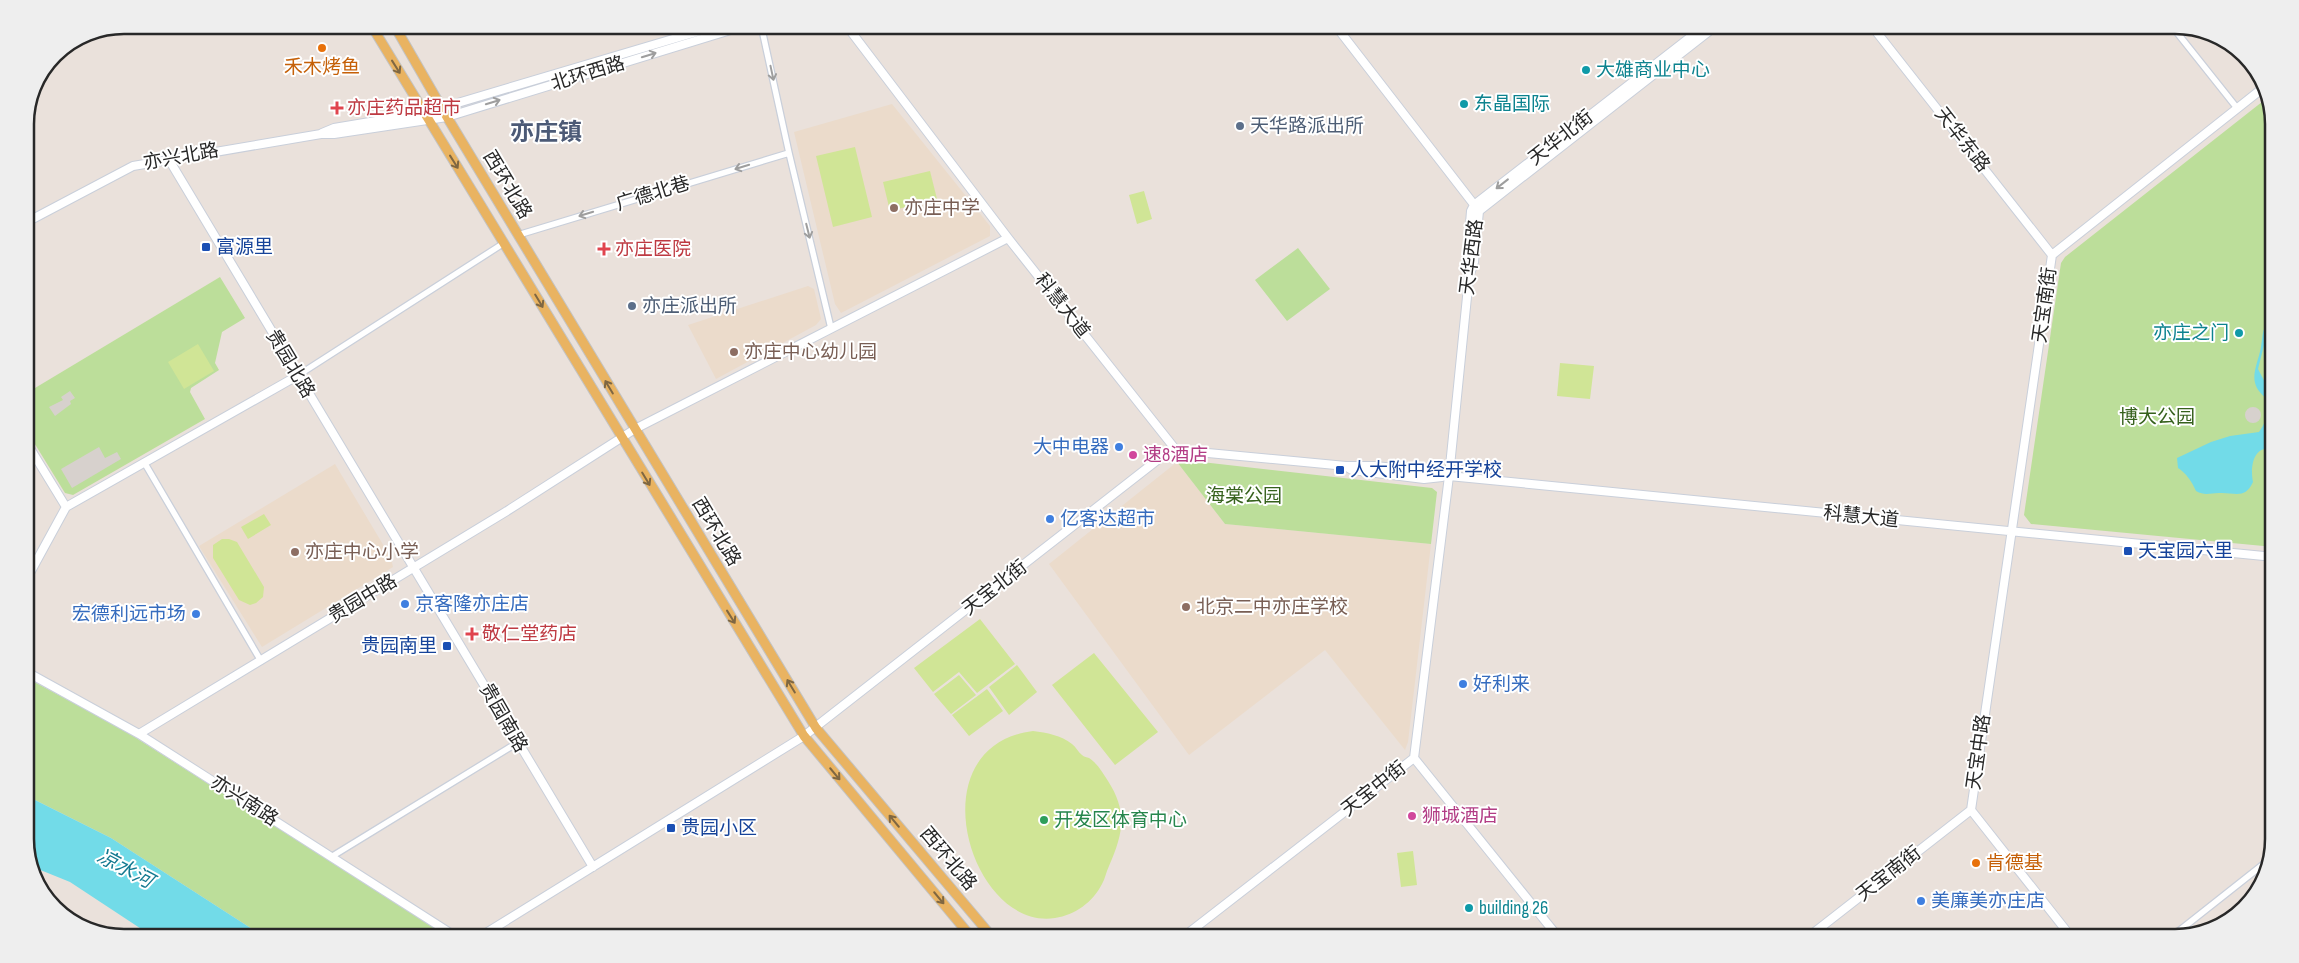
<svg xmlns="http://www.w3.org/2000/svg" width="2299" height="963" font-family="'Sofia Sans Condensed','Noto Sans SC',sans-serif">
  <style>
    .education { fill: #ebdbcb }
    .green { fill: #bcde9a }
    .pitch { fill: #d0e596 }
    .plaza { fill: #d7d1cd }
    .water { fill: #72dbe8 }
    .lines { fill: none; stroke-linecap: round; stroke-linejoin: round }
    .street-casing { stroke: #c9cfda; stroke-width: 8 }
    .secondary-casing { stroke: #c9cfda; stroke-width: 10 }
    .primary-casing { stroke: #c3c3c3; stroke-width: 11 }
    .street { stroke: #fff; stroke-width: 5.5 }
    .secondary { stroke: #fff; stroke-width: 8 }
    .primary { stroke: #e9b361; stroke-width: 9 }
    .oneway { stroke: #9e9e9e }
    .oneway2 { stroke: #7f6742 }
    .food-dot { fill: #e8710a; stroke: #fff; stroke-width: 2 }
    .culture-dot { fill: #0f9aa8; stroke: #fff; stroke-width: 2 }
    .health-dot { fill: #e0444e; stroke: #fff; stroke-width: 2 }
    .service-dot { fill: #5c6f8a; stroke: #fff; stroke-width: 2 }
    .education-dot { fill: #8d6e63; stroke: #fff; stroke-width: 2 }
    .transit-dot { fill: #1a4fb4; stroke: #fff; stroke-width: 2 }
    .shop-dot { fill: #3f7fe0; stroke: #fff; stroke-width: 2 }
    .hotel-dot { fill: #d1479c; stroke: #fff; stroke-width: 2 }
    .leisure-dot { fill: #2e9e5b; stroke: #fff; stroke-width: 2 }
    .labels { text-anchor: middle; dominant-baseline: central; stroke-width: 4; stroke-linejoin: round; paint-order: stroke }
    .food-label { font-size: 19px; fill: #c56008; stroke: #fff }
    .culture-label { font-size: 19px; fill: #0d838f; stroke: #fff; text-anchor: start }
    .street-label { font-size: 19px; fill: #282828; stroke: #fff }
    .health-label { font-size: 19px; fill: #be3a42; stroke: #fff; text-anchor: start }
    .service-label { font-size: 19px; fill: #4e5e75; stroke: #fff; text-anchor: start }
    .education-label { font-size: 19px; fill: #785e54; stroke: #fff; text-anchor: start }
    .transit-label { font-size: 19px; fill: #164399; stroke: #fff; text-anchor: start }
    .park-label { font-size: 19px; fill: #36611d; stroke: #fff }
    .shop-label { font-size: 19px; fill: #366cbe; stroke: #fff; text-anchor: start }
    .hotel-label { font-size: 19px; fill: #b23c85; stroke: #fff; text-anchor: start }
    .leisure-label { font-size: 19px; fill: #27864d; stroke: #fff; text-anchor: start }
    .water-label { font-size: 20px; font-style: italic; fill: #147a91; stroke: #fff }
    .district-label { font-size: 24px; font-weight: bold; fill: #4c5a76; stroke: #fff }
    .rim { fill: none; stroke: #282828; stroke-width: 2.5 }
  </style>
  <rect width="100%" height="100%" fill="#eae1db"/>
  <path class="education" d="M892 104 990 226V236L841 313 835 304 794 132Z
    M808 286 814 289 821 319 816 325 716 379 688 325Z
    M1177 462 1225 524 1431 544 1408 742 1405 750 1325 650 1189 755 1049 564Z
    M335 464 391 558 393 567 262 647 199 546Z"/>
  <path class="green" d="M2267 98 2274 117V547L2031 524 2024 515 2061 263 2065 257Z
    M1298 248 1330 289 1287 321 1255 280Z
    M220 277 245 318 222 332 215 363 219 370 191 388 190 392 205 419 73 495 65 493 25 428V394Z
    M1184 460 1432 488 1437 492 1431 544 1225 524 1177 462Z
    M25 677 119 727 451 938H266L111 838 25 795Z"/>
  <path class="pitch" d="M855 147 872 217 833 227 816 156Z
    M930 171 937 199 890 211 883 182Z
    M1144 191 1152 219 1137 224 1129 195Z
    M198 344 214 371 184 389 168 362Z
    M1560 363 1594 366 1590 399 1557 396Z
    M264 514 271 525 248 539 241 527Z
    M222 539H229L237 542 264 587 263 597 256 603 250 605 239 600 213 558V545Z
    M980 619 1015 664 977 693 959 672 933 692 914 668Z
    M1094 653 1158 732 1115 765 1052 685Z
    M1017 665 1037 692 1009 715 989 687Z
    M959 675 976 695 951 714 934 694Z
    M987 689 1003 711 969 736 952 715Z
    M1033 731C1047 733 1061 735 1072 744 1076 747 1078 752 1082 755 1084 757 1087 757 1089 758 1097 763 1103 773 1108 781 1128 812 1123 834 1109 866 1106 872 1105 879 1102 884 1093 902 1075 915 1055 918 970 931 915 746 1033 731Z
    M1413 851 1417 885 1401 887 1397 853Z"/>
  <path class="plaza" d="M70 391 75 398 70 401 71 404 55 416 49 407 63 400 61 397Z
    M2245 415a8 8 0 1 1 16 0a8 8 0 1 1-16 0Z
    M99 447 105 458 117 452 121 459 72 488 61 469Z"/>
  <path class="water" d="M2274 315V322L2267 333 2258 369 2270 392H2274V450C2253 443 2250 468 2253 482 2245 500 2234 492 2219 493 2210 493 2205 496 2196 491 2192 482 2186 473 2178 468L2177 458 2211 442 2230 436 2259 432C2267 421 2268 412 2266 398 2246 382 2257 368 2261 347 2264 330 2261 329 2274 315Z
    M25 795 111 838 266 938H155L70 882 33 867 25 846Z"/>
  <g class="lines">
    <defs>
      <path id="street" d="M761 25 789 153 831 328
        M2171 25 2237 108
        M518 235 789 153
        M297 376 504 243
        M144 462 261 661
        M331 857 517 743
        M2170 938 2270 859"/>
      <path id="secondary" d="M846 25 1008 238 1176 450 1346 466H1375L1425 471 1449 476 2274 557
        M1871 25 2052 255
        M322 133 334 128 424 113 720 25
        M168 158 593 867
        M1479 211 1717 25
        M25 223 133 166 321 134H334L447 117 747 25
        M1469 275 1467 261 1471 211 1474 205 1706 25
        M25 440 66 507
        M1347 467 1352 470 1424 479 1442 477
        M25 582 66 507 297 376
        M25 671 139 734 458 938
        M139 734 507 511 635 429 1008 238
        M1414 758 1559 938
        M478 938 804 736 1160 458 1176 450
        M1182 938 1414 758 1449 476 1469 277 1474 262 1479 211 1335 25
        M1807 938 1971 810
        M2072 938 1971 810 2052 255 2263 88"/>
      <path id="primary" d="M371 25 804 736 972 938
        M394 25 447 117 816 728 993 938"/>
    </defs>
    <use href="#street" class="street-casing"/>
    <use href="#secondary" class="secondary-casing"/>
    <use href="#primary" class="primary-casing"/>
    <use href="#street" class="street"/>
    <use href="#secondary" class="secondary"/>
    <use href="#primary" class="primary"/>
  </g>
  <defs><path id="oneway-shaft" d="M-6 0H5M1.5-3L5.5 0L1.5 3" fill="none" stroke-width="1.6" stroke-linecap="round" stroke-linejoin="round" transform="scale(1.25)"/></defs>
  <g class="oneway">
    <use href="#oneway-shaft" transform="translate(649 55) rotate(-17)"/>
    <use href="#oneway-shaft" transform="translate(772 73) rotate(78)"/>
    <use href="#oneway-shaft" transform="translate(493 102) rotate(-17)"/>
    <use href="#oneway-shaft" transform="translate(742 167) rotate(163)"/>
    <use href="#oneway-shaft" transform="translate(1502 184) rotate(142)"/>
    <use href="#oneway-shaft" transform="translate(586 214) rotate(163)"/>
    <use href="#oneway-shaft" transform="translate(808 231) rotate(76)"/>
  </g>
  <g class="oneway2">
    <use href="#oneway-shaft" transform="translate(396 67) rotate(58)"/>
    <use href="#oneway-shaft" transform="translate(454 162) rotate(58)"/>
    <use href="#oneway-shaft" transform="translate(539 301) rotate(59)"/>
    <use href="#oneway-shaft" transform="translate(609 387) rotate(-121)"/>
    <use href="#oneway-shaft" transform="translate(646 479) rotate(59)"/>
    <use href="#oneway-shaft" transform="translate(731 617) rotate(58)"/>
    <use href="#oneway-shaft" transform="translate(791 686) rotate(-121)"/>
    <use href="#oneway-shaft" transform="translate(835 774) rotate(50)"/>
    <use href="#oneway-shaft" transform="translate(894 821) rotate(-130)"/>
    <use href="#oneway-shaft" transform="translate(939 898) rotate(50)"/>
  </g>
  <g class="food-dot">
    <circle cx="322" cy="48" r="5"/>
    <circle cx="1976" cy="863" r="5"/>
  </g>
  <g class="culture-dot">
    <circle cx="1586" cy="70" r="5"/>
    <circle cx="1464" cy="104" r="5"/>
    <circle cx="2239" cy="333" r="5"/>
    <circle cx="1469" cy="908" r="5"/>
  </g>
  <g class="health-dot">
    <path d="M334.5 100.5h5v5h5v5h-5v5h-5v-5h-5v-5h5z"/>
    <path d="M601.5 241.5h5v5h5v5h-5v5h-5v-5h-5v-5h5z"/>
    <path d="M469.5 626.5h5v5h5v5h-5v5h-5v-5h-5v-5h5z"/>
  </g>
  <g class="service-dot">
    <circle cx="1240" cy="126" r="5"/>
    <circle cx="632" cy="306" r="5"/>
  </g>
  <g class="education-dot">
    <circle cx="894" cy="208" r="5"/>
    <circle cx="734" cy="352" r="5"/>
    <circle cx="295" cy="552" r="5"/>
    <circle cx="1186" cy="607" r="5"/>
  </g>
  <g class="transit-dot">
    <rect x="201" y="242" width="10" height="10" rx="2.5"/>
    <rect x="1335" y="465" width="10" height="10" rx="2.5"/>
    <rect x="2123" y="546" width="10" height="10" rx="2.5"/>
    <rect x="442" y="641" width="10" height="10" rx="2.5"/>
    <rect x="666" y="823" width="10" height="10" rx="2.5"/>
  </g>
  <g class="shop-dot">
    <circle cx="1119" cy="447" r="5"/>
    <circle cx="1050" cy="519" r="5"/>
    <circle cx="405" cy="604" r="5"/>
    <circle cx="196" cy="614" r="5"/>
    <circle cx="1463" cy="684" r="5"/>
    <circle cx="1921" cy="901" r="5"/>
  </g>
  <g class="hotel-dot">
    <circle cx="1133" cy="455" r="5"/>
    <circle cx="1412" cy="816" r="5"/>
  </g>
  <circle class="leisure-dot" cx="1044" cy="820" r="5"/>
  <g class="labels">
    <g class="food-label">
      <text x="322" y="67">禾木烤鱼</text>
      <text x="1986" y="863" text-anchor="start">肯德基</text>
    </g>
    <g class="culture-label">
      <text x="1596" y="70">大雄商业中心</text>
      <text x="1474" y="104">东晶国际</text>
      <text x="2229" y="333" text-anchor="end">亦庄之门</text>
      <text x="1479" y="908">building 26</text>
    </g>
    <g class="street-label">
      <text transform="translate(588 74) rotate(-17)">北环西路</text>
      <text transform="translate(1561 138) rotate(-38)">天华北街</text>
      <text transform="translate(1962 140) rotate(52)">天华东路</text>
      <text transform="translate(181 157) rotate(-10)">亦兴北路</text>
      <text transform="translate(507 185) rotate(59)">西环北路</text>
      <text transform="translate(653 194) rotate(-17)">广德北巷</text>
      <text transform="translate(1472 257) rotate(-83)">天华西路</text>
      <text transform="translate(2045 305) rotate(-82)">天宝南街</text>
      <text transform="translate(1062 306) rotate(52)">科慧大道</text>
      <text transform="translate(290 364) rotate(59)">贵园北路</text>
      <text transform="translate(1861 517) rotate(6)">科慧大道</text>
      <text transform="translate(716 532) rotate(59)">西环北路</text>
      <text transform="translate(995 588) rotate(-38)">天宝北街</text>
      <text transform="translate(363 599) rotate(-31)">贵园中路</text>
      <text transform="translate(503 718) rotate(60)">贵园南路</text>
      <text transform="translate(1979 752) rotate(-82)">天宝中路</text>
      <text transform="translate(1374 789) rotate(-38)">天宝中街</text>
      <text transform="translate(244 801) rotate(33)">亦兴南路</text>
      <text transform="translate(948 859) rotate(50)">西环北路</text>
      <text transform="translate(1889 874) rotate(-38)">天宝南街</text>
    </g>
    <g class="health-label">
      <text x="347" y="108">亦庄药品超市</text>
      <text x="615" y="249">亦庄医院</text>
      <text x="482" y="634">敬仁堂药店</text>
    </g>
    <g class="service-label">
      <text x="1250" y="126">天华路派出所</text>
      <text x="642" y="306">亦庄派出所</text>
    </g>
    <g class="education-label">
      <text x="904" y="208">亦庄中学</text>
      <text x="744" y="352">亦庄中心幼儿园</text>
      <text x="305" y="552">亦庄中心小学</text>
      <text x="1196" y="607">北京二中亦庄学校</text>
    </g>
    <g class="transit-label">
      <text x="216" y="247">富源里</text>
      <text x="1350" y="470">人大附中经开学校</text>
      <text x="2138" y="551">天宝园六里</text>
      <text x="437" y="646" text-anchor="end">贵园南里</text>
      <text x="681" y="828">贵园小区</text>
    </g>
    <g class="park-label">
      <text x="2157" y="417">博大公园</text>
      <text x="1244" y="496">海棠公园</text>
    </g>
    <g class="shop-label">
      <text x="1109" y="447" text-anchor="end">大中电器</text>
      <text x="1060" y="519">亿客达超市</text>
      <text x="415" y="604">京客隆亦庄店</text>
      <text x="186" y="614" text-anchor="end">宏德利远市场</text>
      <text x="1473" y="684">好利来</text>
      <text x="1931" y="901">美廉美亦庄店</text>
    </g>
    <g class="hotel-label">
      <text x="1143" y="455">速8酒店</text>
      <text x="1422" y="816">狮城酒店</text>
    </g>
    <g class="leisure-label">
      <text x="1054" y="820">开发区体育中心</text>
    </g>
    <g class="water-label">
      <text transform="translate(125 869) rotate(28)">凉水河</text>
    </g>
    <g class="district-label">
      <text x="546" y="132">亦庄镇</text>
    </g>
  </g>
  <path d="M0 0H2299V963H0ZM124 34H2175A90 90 0 0 1 2265 124V839A90 90 0 0 1 2175 929H124A90 90 0 0 1 34 839V124A90 90 0 0 1 124 34Z" fill="#eee" fill-rule="evenodd"/>
  <path class="rim" d="M124 34H2175A90 90 0 0 1 2265 124V839A90 90 0 0 1 2175 929H124A90 90 0 0 1 34 839V124A90 90 0 0 1 124 34Z"/>
</svg>
